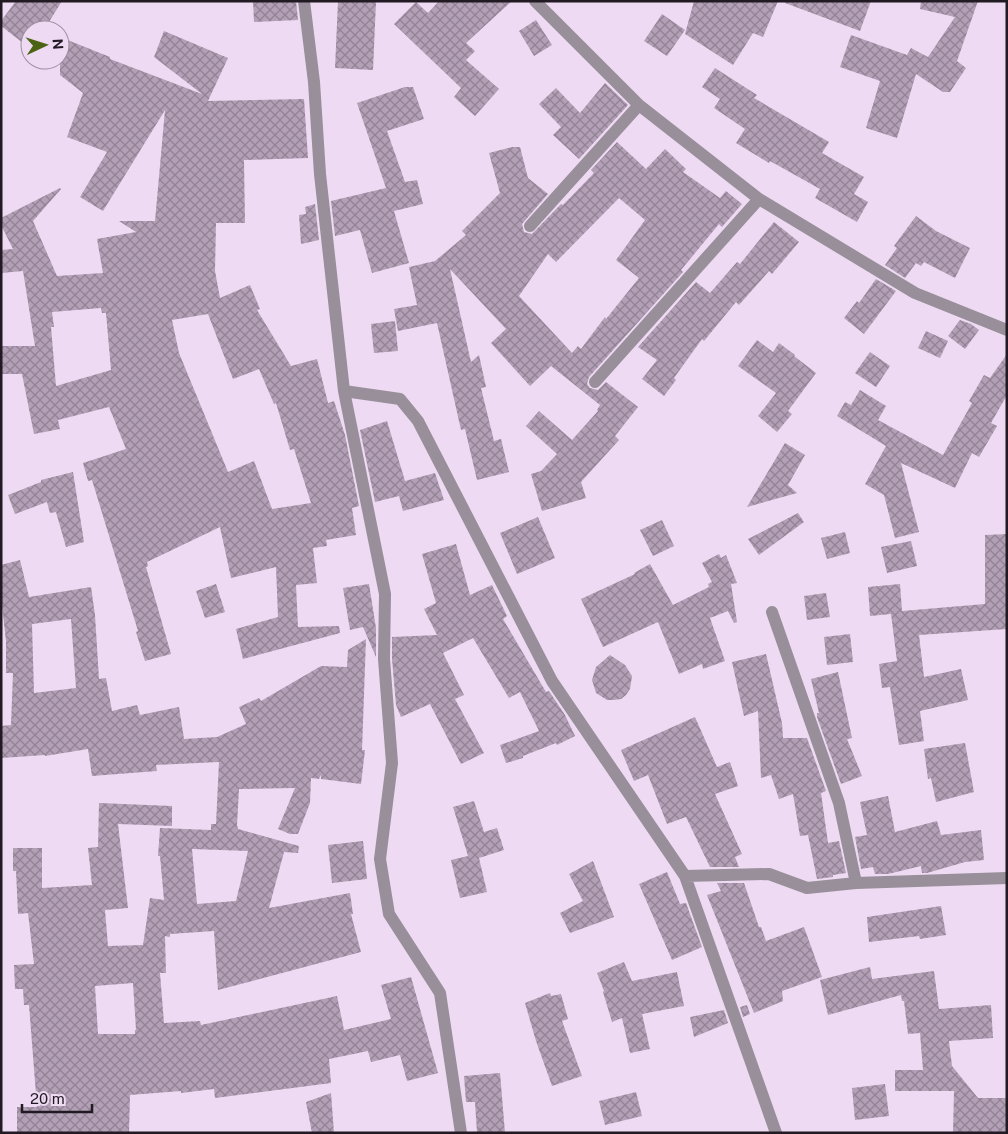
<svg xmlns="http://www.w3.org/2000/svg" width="1008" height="1134" font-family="'Public Sans',sans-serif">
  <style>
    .building { fill: url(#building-cross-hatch); fill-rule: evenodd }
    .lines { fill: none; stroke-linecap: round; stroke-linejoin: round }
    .minor { stroke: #988f9a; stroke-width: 12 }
  </style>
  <defs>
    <pattern id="building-cross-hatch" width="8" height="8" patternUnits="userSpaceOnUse" patternTransform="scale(1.25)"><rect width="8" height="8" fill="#b3a0b7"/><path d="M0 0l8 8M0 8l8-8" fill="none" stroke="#918294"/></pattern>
  </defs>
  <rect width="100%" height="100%" fill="#efdaf3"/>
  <path class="building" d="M16 1H62L44 30H30V33L23 43 1 26V21Z
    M253 1H296L298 20 254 22Z
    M338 1 376 2 373 70 335 68Z
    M439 1H512L466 43 475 51 466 60 499 89 475 116 454 97 461 88 394 24 416 2 428 13Z
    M694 1H778L763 37 753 33 733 65 685 34Z
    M785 1H871L860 31 785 3Z
    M921 1H978L957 61 966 68 950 92H943L916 74 897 138 866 128 880 81 840 67 851 35 907 55 911 48 928 57 955 17 920 9Z
    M662 14 685 30 667 56 644 41Z
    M536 20 552 45 534 56 519 31Z
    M164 31 228 58 208 101 304 99 308 158 244 160 245 223H216L215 271 220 298 250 285 260 309 257 310 291 366 317 359 328 403 334 401 345 435 359 506 352 508 356 535 326 540 327 546 313 548 317 583 296 585 298 627 339 626 340 633 243 659 236 629 278 617 276 567 231 578 220 527 147 562 148 566 146 567 171 654 145 661 136 632 138 631 92 480 88 481 83 463 126 449 109 407 58 420 60 429 34 434 22 374H1V346H35L23 271 1 273V250L13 249 1 225V218L60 188 61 189 33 221 57 276 103 273 97 239 136 232 119 221H155L165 110 103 211 80 197 107 152 67 137 83 93 60 75V37L110 57V59L202 94 154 57ZM101 308 102 313H106L111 370 56 386 51 327H54L52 312ZM208 314 233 379 259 369 274 404 276 403 290 450 294 449 311 503 272 509 254 461 228 472 179 353 172 320Z
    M715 68 757 95 754 98 829 142 822 153 864 177 854 194 868 202 857 222 815 198 820 189 770 161 769 163 736 143 745 129 714 108 720 99 702 87Z
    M605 83 628 105 579 159 553 135 561 127 539 104 556 88 580 113Z
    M405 87H413L424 119 387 131 405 182 417 180 423 204 394 211 409 263 372 273 360 230 335 236 331 201 386 188 357 103Z
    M617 142 646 169 665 149 686 169 683 172 720 198 726 191 742 204 722 227 719 224 681 270 683 272 589 377 587 384 590 388 598 390 606 382 638 407 615 436 619 440 581 482 586 498 542 511 531 474 541 471 557 454 526 426 539 411 572 440 598 411 597 410 600 405 551 366 530 386 491 343 506 329 450 269 471 362 479 355 486 387 481 388 494 441 501 439 509 472 477 480 465 429 461 430 437 323 398 331 394 309 417 305 409 267 435 261 466 235 462 231 500 193 489 153 512 147H520L528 178 548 194 522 224 524 232 532 234 561 204 563 205 594 173 591 170ZM619 198 645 220 616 260 639 278 606 319 605 317 581 349 578 346 572 353 519 296 548 254 556 262Z
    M315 204 319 240 301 244 299 215 306 214 305 207Z
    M916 216 936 231 970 248 955 278 924 262 921 266 916 263 905 278 885 265 897 248 894 246Z
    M774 222 799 242 772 274 769 271 739 305 736 302 704 341 702 339 674 378 676 380 664 396 642 379 657 360 638 347 696 282 710 293 737 262 740 264Z
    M876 279 896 291 864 334 844 318 857 301 859 303Z
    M960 320 971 324 979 330 965 349 948 336Z
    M395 321 398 351 374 353 371 324Z
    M926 331 948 341 940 358 918 348Z
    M757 340 773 352 779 343 795 355 794 356 816 373 788 411 792 414 777 432 758 416 776 393 738 366Z
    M870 352 890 366 876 387 855 373Z
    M1007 354V395L991 423 997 426 979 457 972 453 955 488 901 463 919 532 895 538 884 495 865 484 886 446 837 416 845 402 851 405 860 390 886 406 878 420 943 455 972 403 969 401 984 375 990 378Z
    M387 421 405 481 435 473 444 500 403 511 399 496 375 502 360 430Z
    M785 443 805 455 788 485 797 493 747 507Z
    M73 472 84 542 66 547 56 512 50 513 47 502 15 514 8 495 41 482V480Z
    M798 513 804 522 759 555 748 539Z
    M538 517 555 558 517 574 500 533Z
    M662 520 674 546 653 556 640 530Z
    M845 532 850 553 827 559 821 538Z
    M1007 534V629L919 635 924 677 961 669 968 700 920 711 924 741 899 745 890 687 882 688 879 664 897 661 891 614 870 616 868 587 900 584 902 611 985 604V535Z
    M911 541 917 566 887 573 881 547Z
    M456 544 470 595 492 585 507 616 503 619 546 692 549 691 565 715 575 736 557 745 556 743 523 756V758L506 763 500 745 539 731 520 692 509 698 473 638 443 653 464 695 455 699 484 753 461 764 430 704 401 717 396 705 392 659V637L437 635 424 609 436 603 422 554Z
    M719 554 721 558 726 555 737 583 731 584 737 622 734 623 728 611 710 618 725 661 703 669 702 664 679 674 658 622 603 647 581 599 635 574 634 573 650 564 673 605 709 587 708 584 712 582 702 563Z
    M20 560 29 597 91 587 95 615 99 679 106 678 112 711 137 705 140 715 179 707 184 739 217 737 246 724 239 707 259 698 261 701 321 666 347 667 348 650 366 639 362 750H365L361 784 321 779V775L319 779 311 778 310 803 298 834H290L278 829 295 788 239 789 237 825 238 829 299 846 298 853 284 852 269 908 350 893 353 914H351L361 952 218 990 214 931 170 934V937L165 936 166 973H160L164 1023 200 1021 201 1025 337 996 344 1030 391 1019 381 985 411 977 438 1073 407 1081 400 1055 371 1062 368 1051 329 1059 331 1083 215 1098 214 1089 181 1093V1091L130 1095 129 1133H17V1107H37L29 1005H24L23 989H15L14 965 34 964 28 913 18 914 16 871H13V848H42V888L92 885 88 848 98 847 99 803 172 806V826L118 824 128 908 105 910 108 946 143 945 150 898 164 900 160 856H158L160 828 211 830V824H216L219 762 156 765 157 771 92 776 88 749 45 756V755L1 758V726L11 725 13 673H6V641L1 596V565ZM71 619 76 688 34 693 32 624ZM192 849 248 851 236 901 197 904ZM133 983 136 1030H135V1034H98L95 986Z
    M216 584 225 612 205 618 196 591Z
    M369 584 376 628V657L363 627 350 630 343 588Z
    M826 593 830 617 807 620 804 596Z
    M850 634 853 662 827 665 824 637Z
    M766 654 782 723 783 738H807L826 791 821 793 828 843 839 841 846 873 833 875V877L817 879 808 835 800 836 793 794 779 799 771 775 761 778 758 711 744 716 732 662Z
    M610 655 625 665 632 676 630 689 626 695 621 699 614 700H607L596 693 592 680 596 667Z
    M838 672 852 738 847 739 862 776 841 784 817 717V713H819L811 679Z
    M695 717 717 767 730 762 738 786 715 794 742 854 735 857 739 867H710L686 817 667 824 648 775 634 781 621 750Z
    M965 743 974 792 936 802 931 778 928 779 924 749Z
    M888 796 895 832 937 821 941 835 981 830 984 860 965 862 927 873H922L921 866 888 874H875L873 867 861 869 855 837 867 835 860 802Z
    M474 801 484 832 497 828 504 850 479 858 487 892 460 898 451 860 468 856 453 807Z
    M363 841 367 879 332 883 328 845Z
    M593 861 614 917 570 933 560 913 583 901 569 874Z
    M667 872 680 904 686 903 702 947 672 960 639 884Z
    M717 883H744L759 927H761L766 941 804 927 822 977 782 991 783 1001 754 1013 707 895 721 891Z
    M941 906 946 935 920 939 919 936 869 942 867 917Z
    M624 962 632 981 677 972 684 1006 642 1014 650 1049 630 1053 622 1018 612 1022 603 992 604 991 597 973Z
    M870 967 872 979 934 971 939 1009 991 1005 993 1038 949 1041 952 1066 978 1098H1007V1133H953L954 1091H895V1070H923L920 1033 908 1034 904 1001H902L901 995 828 1015 820 980Z
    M550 993 551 996 561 994 568 1019 562 1021 582 1076 552 1086 536 1041 525 1003Z
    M747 1005 750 1014 743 1017 740 1007Z
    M724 1010 728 1023 694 1037 690 1017Z
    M500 1073 505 1133H477L475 1102H466L464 1076Z
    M885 1084 889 1116 855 1120 852 1088Z
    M636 1092 642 1116 605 1125 599 1101Z
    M331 1093 334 1133H312L306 1102Z"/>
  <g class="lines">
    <path class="minor" d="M304 1 314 82 320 174 344 391 385 594 384 659 392 763 380 859 389 914 440 993 461 1133
      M535 1 639 105 759 199 595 382
      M759 199 915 293 1007 330
      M530 226 639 105
      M344 391 400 399 418 421 552 681 685 876 776 1133
      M772 612 839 803 856 883
      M685 876 769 874 807 888 856 883 1007 878"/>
  </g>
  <rect width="1008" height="1134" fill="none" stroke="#211a23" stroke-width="5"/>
  <g transform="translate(45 45) rotate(86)"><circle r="24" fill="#efdaf3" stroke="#9d8da0"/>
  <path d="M0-4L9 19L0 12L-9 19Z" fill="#4b6413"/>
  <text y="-8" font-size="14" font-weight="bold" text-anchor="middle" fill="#211a23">N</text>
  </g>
  <path d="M22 1104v8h70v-8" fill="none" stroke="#211a23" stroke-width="2.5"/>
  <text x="30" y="1104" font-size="15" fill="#211a23" stroke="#efdaf3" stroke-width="4" paint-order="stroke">20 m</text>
</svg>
